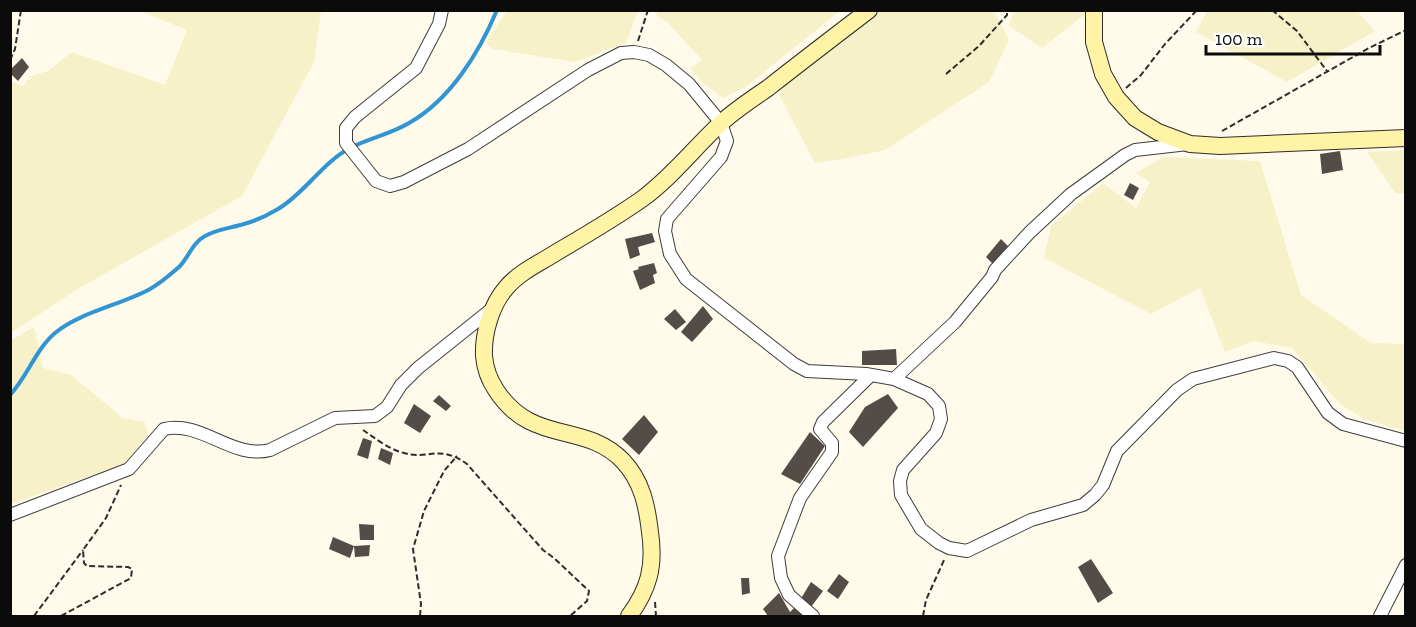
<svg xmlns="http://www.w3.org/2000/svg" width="1416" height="627" font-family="'Zilla Slab',serif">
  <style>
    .farmland { fill: #f6f1c9 }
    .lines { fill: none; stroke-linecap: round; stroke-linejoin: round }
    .stream { stroke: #3095d2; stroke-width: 4 }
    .building { fill: #544c47 }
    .street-casing { stroke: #3e3e3e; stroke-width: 14 }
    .secondary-casing { stroke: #2d2d2d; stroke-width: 18 }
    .path { stroke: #2d2d2d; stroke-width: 2; stroke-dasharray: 6 3; stroke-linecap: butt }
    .street { stroke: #fff; stroke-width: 12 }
    .secondary { stroke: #fff3a5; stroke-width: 16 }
  </style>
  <rect width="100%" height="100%" fill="#fffaea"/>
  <path class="farmland" d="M140 11H321L314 62 242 196 76 290 11 333V81L23 86 31 76 48 71 72 52 165 85 187 30Z
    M507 11V10L638 11 626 43 575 62 493 49 486 42Z
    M658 11V10L840 11 744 88 723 98 703 83 690 68 702 60 667 22 656 15Z
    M868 11H994L1009 40 989 82 885 150 848 158 815 163 778 93Z
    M1011 11H1085L1084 15 1042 48 1008 25 1013 15Z
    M1207 11H1357L1375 31 1287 82 1196 32Z
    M1405 150V193H1395L1367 152Z
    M1164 157 1260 161 1301 295 1371 343 1405 344V431L1366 420 1341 405 1292 348 1253 341 1225 352 1200 288 1151 314 1044 258 1051 226 1103 183 1136 208 1150 182 1136 173Z
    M34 327 43 368 71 375 123 418 145 422 148 435 124 464 11 504V340Z"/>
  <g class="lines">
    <path class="stream" d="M10 395C27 377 36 349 55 333 80 312 121 305 150 289 159 284 171 274 179 267 189 257 192 243 205 236 217 229 231 228 244 224 255 221 268 215 278 209 305 193 322 163 350 148 369 138 391 134 409 123 450 100 479 53 497 10"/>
  </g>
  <path class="building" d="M22 58 29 67 18 81 10 73V70Z
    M1340 151 1343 170 1322 174 1320 154Z
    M1130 183 1139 188 1133 200 1124 195Z
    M652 233 655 242 638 247 640 255 630 259 625 239Z
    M1001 239 1010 248 995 266 986 257Z
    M654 263 657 273 653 275 655 283 640 290 633 271 639 269 638 267Z
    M703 306 713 319 692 342 681 332Z
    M675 309 686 322 676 330 664 319Z
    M896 349 897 365H862V351Z
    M888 394 898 408 863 447 849 432 865 407Z
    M439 395 451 406 446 411 433 401Z
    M414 404 431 416 420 433 404 423Z
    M644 415 658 432 639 455 622 439Z
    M810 432 825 446 800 484 781 474Z
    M363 438 372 441 368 459 357 455Z
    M381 448 393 453 390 465 378 459Z
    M359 524 374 525V540H360Z
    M333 537 354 546 350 558 329 549Z
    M370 545 369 556 355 557 354 546Z
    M1091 559 1113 593 1098 603 1078 567Z
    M839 574 849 582 838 599 827 591Z
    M741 578H749L750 593 742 595Z
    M811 582 823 591 811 607 800 600Z
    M779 593 790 612 797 605 805 615 803 616H768L763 609Z"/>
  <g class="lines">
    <defs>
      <path id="street" d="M442 10 439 24 416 68 355 117 346 128V143L376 181 390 186 404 182 468 149 588 70 621 53 634 52 649 55 666 65 689 84 721 123 727 141 721 157 667 219 665 231 670 254 686 279 794 364 807 371 866 374 894 379 928 394 939 406 941 419 936 433 903 470 900 481 901 495 921 529 939 543 949 548 967 551 1031 520 1083 505 1095 495 1103 485 1117 451 1177 390 1193 379 1274 358 1288 361 1297 367 1328 413 1343 424 1406 441
        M894 379 955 322 992 277 995 270 1030 232 1071 194 1125 155 1135 150 1188 144
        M10 515 129 469 164 429C201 420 233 460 270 450L335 418 375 416 387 407 401 385 418 368 493 308
        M813 616 789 595 781 578 778 556 800 498 832 452V443L820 429 823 422 871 375
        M1380 616 1406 565"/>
      <path id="secondary" d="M1094 10V42L1103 74 1116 97 1135 118 1158 132 1190 144 1220 146 1406 138
        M629 616C649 589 655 566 650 532 647 506 642 481 623 461 585 421 532 446 496 390 490 381 485 368 484 356 483 334 491 305 506 288 519 272 540 263 557 252 586 235 615 218 642 199 672 177 694 148 721 123 735 110 752 99 768 88 801 62 835 36 869 10"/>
    </defs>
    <use href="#street" class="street-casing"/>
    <use href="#secondary" class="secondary-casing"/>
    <path class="path" d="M1272 10 1297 31 1327 71
      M638 41 648 10
      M10 60 15 49 21 10
      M946 74 979 46 1007 15V10
      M1126 88 1141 75 1165 44 1197 10
      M1222 131 1369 48 1406 30
      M363 430C375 438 388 449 404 453 429 460 439 444 467 464L543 550 554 558 589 591 587 601 570 616
      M655 602 656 616
      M34 616 83 550
      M61 616 131 578 132 569 128 567 87 566 84 563 83 550 106 518 121 485
      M420 616 421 604 413 549 424 511 444 471 457 456
      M923 616 926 600 945 558"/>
    <use href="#street" class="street"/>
    <use href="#secondary" class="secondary"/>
  </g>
  <rect width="1416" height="627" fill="none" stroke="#0b0b0b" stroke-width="24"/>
  <path d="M1206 45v9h174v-9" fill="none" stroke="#0b0b0b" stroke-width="3"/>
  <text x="1215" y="45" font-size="18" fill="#0b0b0b" stroke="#ffffff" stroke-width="4.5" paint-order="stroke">100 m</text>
</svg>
